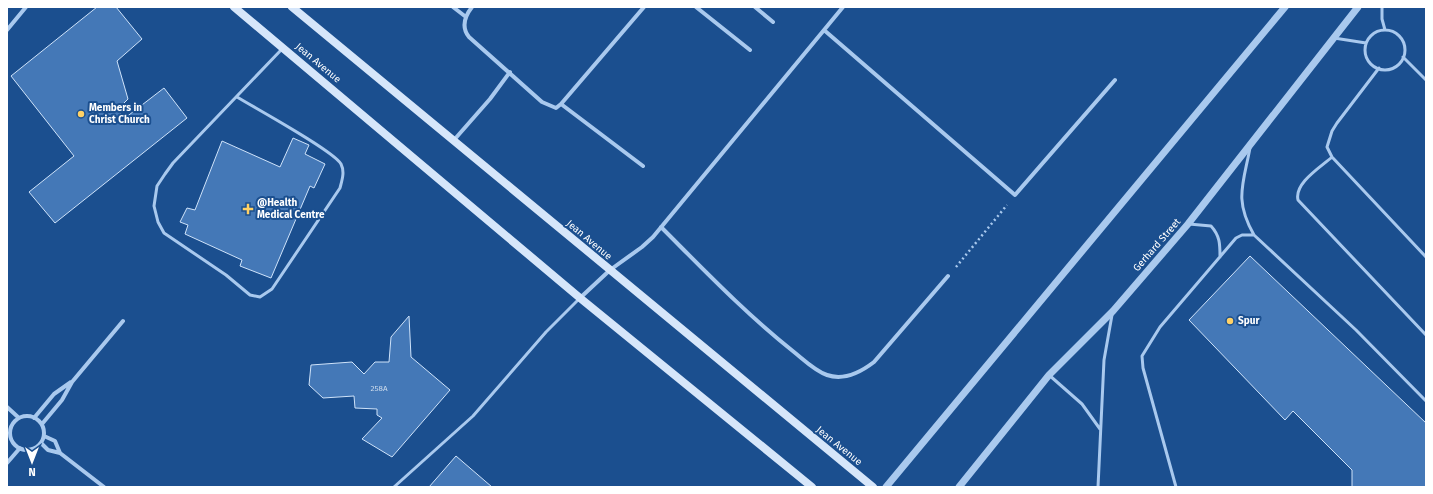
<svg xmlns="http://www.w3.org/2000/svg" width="1433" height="494" font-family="'Fira Sans',sans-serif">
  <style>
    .building { fill: #4478b7; stroke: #cfe3fa }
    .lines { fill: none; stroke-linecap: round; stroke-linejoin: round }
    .path { stroke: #a9c9ee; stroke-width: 2.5; stroke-dasharray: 2 3; stroke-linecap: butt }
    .service { stroke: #a9c9ee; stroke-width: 3 }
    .minor { stroke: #a9c9ee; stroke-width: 4 }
    .tertiary { stroke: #a9c9ee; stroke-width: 7 }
    .secondary { stroke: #d6e6fa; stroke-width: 8 }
    .poi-dot { fill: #ffd166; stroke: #1b4f8f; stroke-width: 1.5 }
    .labels { text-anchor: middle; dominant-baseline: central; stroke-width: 4; stroke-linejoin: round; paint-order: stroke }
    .number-label { font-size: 8px; fill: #d0dded }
    .street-label { font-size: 10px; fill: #fff; stroke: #1b4f8f }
    .poi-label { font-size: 10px; font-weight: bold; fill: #fff; stroke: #1b4f8f; text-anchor: start }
  </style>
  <rect width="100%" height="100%" fill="#1b4f8f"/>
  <path class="building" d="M97 7H116L142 39 117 61 128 99 117 110 125 118 164 88 187 118 55 223 29 192 74 156 11 76Z
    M293 138 309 145 305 154 325 164 314 188 310 186 271 278 240 266 242 260 185 234 188 225 180 222 187 208 195 210 222 141 280 167Z
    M1250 256 1426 423V487H1352V470L1293 411 1285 420 1189 320Z
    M409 316 411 357 450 390 392 457 362 439 382 418 377 415V409L355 408 354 396 323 398 309 385 311 365 352 362 364 374 375 362H389L391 337Z
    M456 456 492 487H429Z"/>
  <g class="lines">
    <path class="path" d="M956 267 1007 205"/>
    <path class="service" d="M1382 7V19L1385 30
      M1365 50a20 20 0 1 1 40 0a20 20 0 1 1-40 0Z
      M1334 38 1366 43
      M1403 57 1426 80
      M1379 68 1337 123 1332 131 1327 147 1332 157 1426 257
      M237 97C255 108 334 151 341 164 345 172 342 180 340 188L272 289 260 297 250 295 226 275 164 233 158 222 154 206 157 186 165 174 173 163 282 49
      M1250 148C1243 185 1234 200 1254 235
      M1332 157C1321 167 1294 183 1298 200L1426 335
      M1189 224 1211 226C1220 236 1220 244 1220 257
      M1049 375 1082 404 1100 429
      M394 487 473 416 546 332 580 298
      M1098 487 1104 360 1112 315
      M1176 487 1143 368 1142 356 1160 327 1236 238 1242 235H1254L1356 330 1426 401"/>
    <path class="minor" d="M453 7 466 17
      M472 7C465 16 461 27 469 37L542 102 556 108 561 104 644 7
      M696 7 750 50
      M755 7 773 22
      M7 30 26 7
      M824 30 1015 195 1115 80
      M561 104 643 166
      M454 140 490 99 510 72
      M661 227C704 270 746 314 794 352 804 360 815 371 827 375 844 381 861 372 874 362L948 276
      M580 298 610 270 642 247 653 237 843 7
      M7 407 19 418
      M10 433a17 17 0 1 1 34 0a17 17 0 1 1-34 0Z
      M34 418 54 394 71 382
      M42 424 62 400 72 382 123 321
      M44 436 55 441 60 453 104 487
      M41 443 48 450 60 453
      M7 463 20 448"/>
    <path class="tertiary" d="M886 487 1285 7
      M959 487 1049 375 1113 311 1188 224 1358 7"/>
    <path class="secondary" d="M234 7 580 298 812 487
      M292 7 873 487"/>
  </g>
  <g class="poi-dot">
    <circle cx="81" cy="114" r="4"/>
    <path d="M246 203h4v4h4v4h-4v4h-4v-4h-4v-4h4z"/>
    <circle cx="1230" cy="321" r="4"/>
  </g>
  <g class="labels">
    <g class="number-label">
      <text x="379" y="388">258A</text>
    </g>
    <g class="street-label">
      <text transform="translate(318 63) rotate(40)">Jean Avenue</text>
      <text transform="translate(589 240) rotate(40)">Jean Avenue</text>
      <text transform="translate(1157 245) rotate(-49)">Gerhard Street</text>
      <text transform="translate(839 446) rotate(39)">Jean Avenue</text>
    </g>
    <g class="poi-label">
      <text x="89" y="108">Members in<tspan x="89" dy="12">Christ Church</tspan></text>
      <text x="257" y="203">@Health<tspan x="257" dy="12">Medical Centre</tspan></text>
      <text x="1238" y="321">Spur</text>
    </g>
  </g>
  <rect width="1433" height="494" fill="none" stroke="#ffffff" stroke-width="16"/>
  <g transform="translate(32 462) rotate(180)" stroke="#1b4f8f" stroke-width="3" paint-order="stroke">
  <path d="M0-3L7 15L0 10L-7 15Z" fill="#ffffff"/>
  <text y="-6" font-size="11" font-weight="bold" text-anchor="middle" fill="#ffffff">N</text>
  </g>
</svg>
